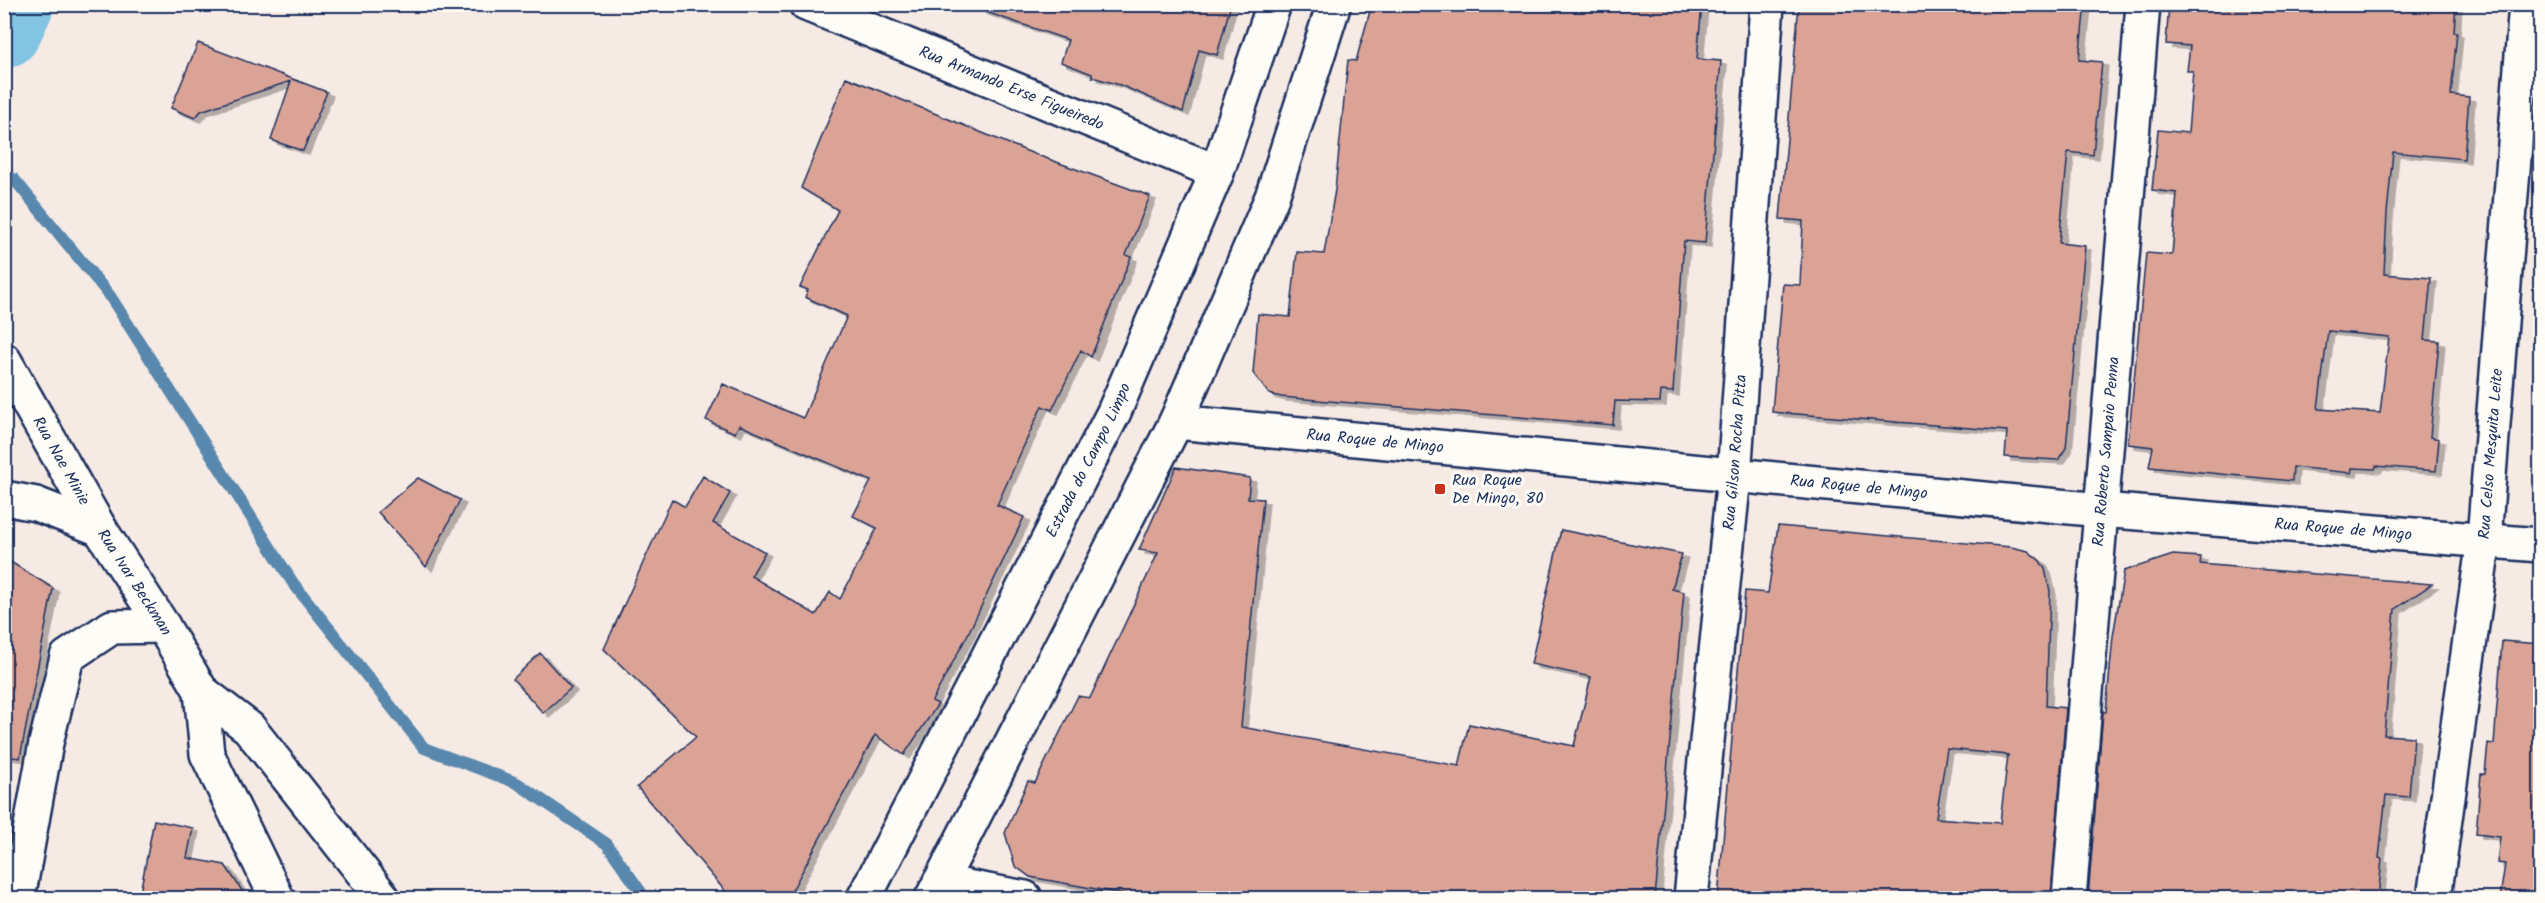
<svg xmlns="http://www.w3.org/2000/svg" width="2545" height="903" font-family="Kalam,sans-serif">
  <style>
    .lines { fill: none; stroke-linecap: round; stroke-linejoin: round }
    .stream { stroke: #5988ad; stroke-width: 12 }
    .river { stroke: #82c4e2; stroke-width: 74 }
    .building { fill: #dba396; stroke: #1b2f5e; stroke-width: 1.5; fill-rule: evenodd; filter: url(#shadow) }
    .minor-casing { stroke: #1b2f5e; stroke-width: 38 }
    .primary-casing { stroke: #1b2f5e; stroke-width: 38 }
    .minor { stroke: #fdfcf7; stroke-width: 33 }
    .primary { stroke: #fdfcf7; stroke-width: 33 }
    .poi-dot { fill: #c8321e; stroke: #fdfcf7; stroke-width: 2 }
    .labels { text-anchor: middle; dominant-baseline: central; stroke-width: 6; stroke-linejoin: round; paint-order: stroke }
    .street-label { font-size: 16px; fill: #1b2f5e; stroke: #fdfcf7 }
    .poi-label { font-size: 16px; fill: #1b2f5e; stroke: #fdfcf7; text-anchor: start }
  </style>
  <defs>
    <filter id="shadow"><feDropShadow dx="6" dy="4" stdDeviation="0" flood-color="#0004"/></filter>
  </defs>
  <rect width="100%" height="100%" fill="#f6eae4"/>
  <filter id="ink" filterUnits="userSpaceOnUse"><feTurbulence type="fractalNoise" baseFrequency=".0167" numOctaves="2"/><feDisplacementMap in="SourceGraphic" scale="12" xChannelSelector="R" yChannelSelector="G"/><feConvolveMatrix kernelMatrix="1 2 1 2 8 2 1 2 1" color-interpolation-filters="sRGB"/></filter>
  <g filter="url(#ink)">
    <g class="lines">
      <path class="stream" d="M4 174 14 179 110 296 293 583 424 748 517 783 607 844 645 898"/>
      <path class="river" d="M4 31 17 4"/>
    </g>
    <path class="building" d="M981 4H1231L1217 55 1199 50 1183 112 1120 85 1092 77V74L1061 62 1068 40 980 10Z
      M1372 4H1509L1556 8 1557 6 1572 7 1573 4H1702L1697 59 1721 61 1705 243 1684 241 1673 392 1661 391 1660 402 1615 401 1613 425 1281 397 1269 394 1253 373 1258 314 1290 317 1297 252 1324 254 1335 190 1348 60 1356 61Z
      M1799 4H2085L2079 60 2102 62 2093 155 2068 152 2059 243 2085 246 2066 448 2058 460 2005 457 2007 431 1772 412 1783 284 1800 285 1803 221 1780 219Z
      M2169 4H2456L2454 32H2457L2451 95 2469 97 2464 159 2393 152 2387 213 2384 274 2431 278 2425 340 2439 341 2430 437 2439 439 2436 471 2376 466 2375 469 2352 468 2351 473 2293 467 2292 481 2149 467 2153 447 2128 444 2146 253 2172 255 2177 193 2152 190 2158 130 2188 133 2193 71H2187L2190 46 2166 44ZM2328 331 2389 337 2380 413 2318 409Z
      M198 43 327 92 303 151 271 140 291 81 201 111 195 118 171 108Z
      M846 77 1029 152 1150 196 1126 255 1131 257 1091 357 1081 350 1052 410 1042 406 997 505 1024 517 967 636 932 701 938 704 904 755 875 735 788 898H731L637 787 696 737 604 649 672 499 685 507 703 476 730 493 713 523 765 552 751 576 816 615 830 592 840 599 877 528 853 516 871 481 739 425 735 433 706 420 723 384 803 418 847 316 805 297 808 290 800 287 838 210 801 188Z
      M1176 467 1250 478 1248 498 1263 499 1241 727 1459 766 1469 724 1574 746 1591 677 1531 664 1561 530 1682 554 1672 589 1684 592 1655 898H1146L1030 877 1015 866 1005 833 1028 781 1035 783 1078 696 1090 698 1158 553 1139 550Z
      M418 478 460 500 426 567 378 512Z
      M1778 526 2011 547 2028 551 2040 561 2045 569 2050 591 2046 706 2066 708 2051 898H1718L1745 591 1768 593ZM1947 749 2008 755 2000 823 1936 818Z
      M2173 555 2201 557 2200 564 2432 584 2395 609 2384 735 2414 737 2409 797 2386 795 2379 858 2382 859 2378 898H2088L2103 712H2106L2113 636 2124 571Z
      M4 558 53 588 20 758 4 756Z
      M2502 641 2541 644V898H2500L2505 864 2497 863 2500 837 2476 834 2481 774H2485L2488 743 2494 744Z
      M540 653 571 688 543 713 513 679Z
      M154 820 193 828 187 858 225 865 247 898H139Z"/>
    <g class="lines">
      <defs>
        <g id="minor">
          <path id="s1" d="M806 4 1217 172"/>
          <path id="s2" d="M4 360 100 529 163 626 201 691 249 728 383 898"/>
          <path id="s3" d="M1176 422 2101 510 2540 545"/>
          <path d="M4 498 36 504 100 529"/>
          <path d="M201 691 207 754 277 898"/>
          <path d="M940 882 1025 898"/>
          <path d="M18 898 46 743 67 657 112 627 163 626"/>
          <path id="s4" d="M1691 898 1734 476 1767 4"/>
          <path id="s5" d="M2069 898 2143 4"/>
          <path id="s6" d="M2434 898 2484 539 2526 4"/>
        </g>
        <g id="primary">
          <path id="s7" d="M864 898 1114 412 1217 172 1274 4"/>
          <path d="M932 898 1176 422 1272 197 1334 4"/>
        </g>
      </defs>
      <use href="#minor" class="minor-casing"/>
      <use href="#primary" class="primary-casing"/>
      <use href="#minor" class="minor"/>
      <use href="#primary" class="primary"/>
    </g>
  </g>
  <rect class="poi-dot" x="1434" y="483" width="12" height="12" rx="3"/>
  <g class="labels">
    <g class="street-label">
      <text stroke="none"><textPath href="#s1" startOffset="222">Rua Armando Erse Figueiredo</textPath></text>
      <text stroke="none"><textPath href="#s3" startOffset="200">Rua Roque de Mingo</textPath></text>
      <text stroke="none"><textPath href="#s5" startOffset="448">Rua Roberto Sampaio Penna</textPath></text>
      <text stroke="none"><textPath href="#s4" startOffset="448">Rua Gilson Rocha Pitta</textPath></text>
      <text stroke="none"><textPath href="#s6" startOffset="448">Rua Celso Mesquita Leite</textPath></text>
      <text stroke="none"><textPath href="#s2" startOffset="116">Rua Nae Minie</textPath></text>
      <text stroke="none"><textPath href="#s7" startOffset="492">Estrada do Campo Limpo</textPath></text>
      <text stroke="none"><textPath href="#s3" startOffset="686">Rua Roque de Mingo</textPath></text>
      <text stroke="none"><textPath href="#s3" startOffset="1172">Rua Roque de Mingo</textPath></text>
      <text stroke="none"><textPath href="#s2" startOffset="258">Rua Ivar Beckman</textPath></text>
    </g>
    <g class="poi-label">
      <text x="1452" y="480">Rua Roque<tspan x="1452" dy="18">De Mingo, 80</tspan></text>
    </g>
  </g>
  <rect width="2545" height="903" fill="none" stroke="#fdfcf7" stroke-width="24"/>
  <rect x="12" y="12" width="2521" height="879" fill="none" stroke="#1b2f5e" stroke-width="2" filter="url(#ink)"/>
</svg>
